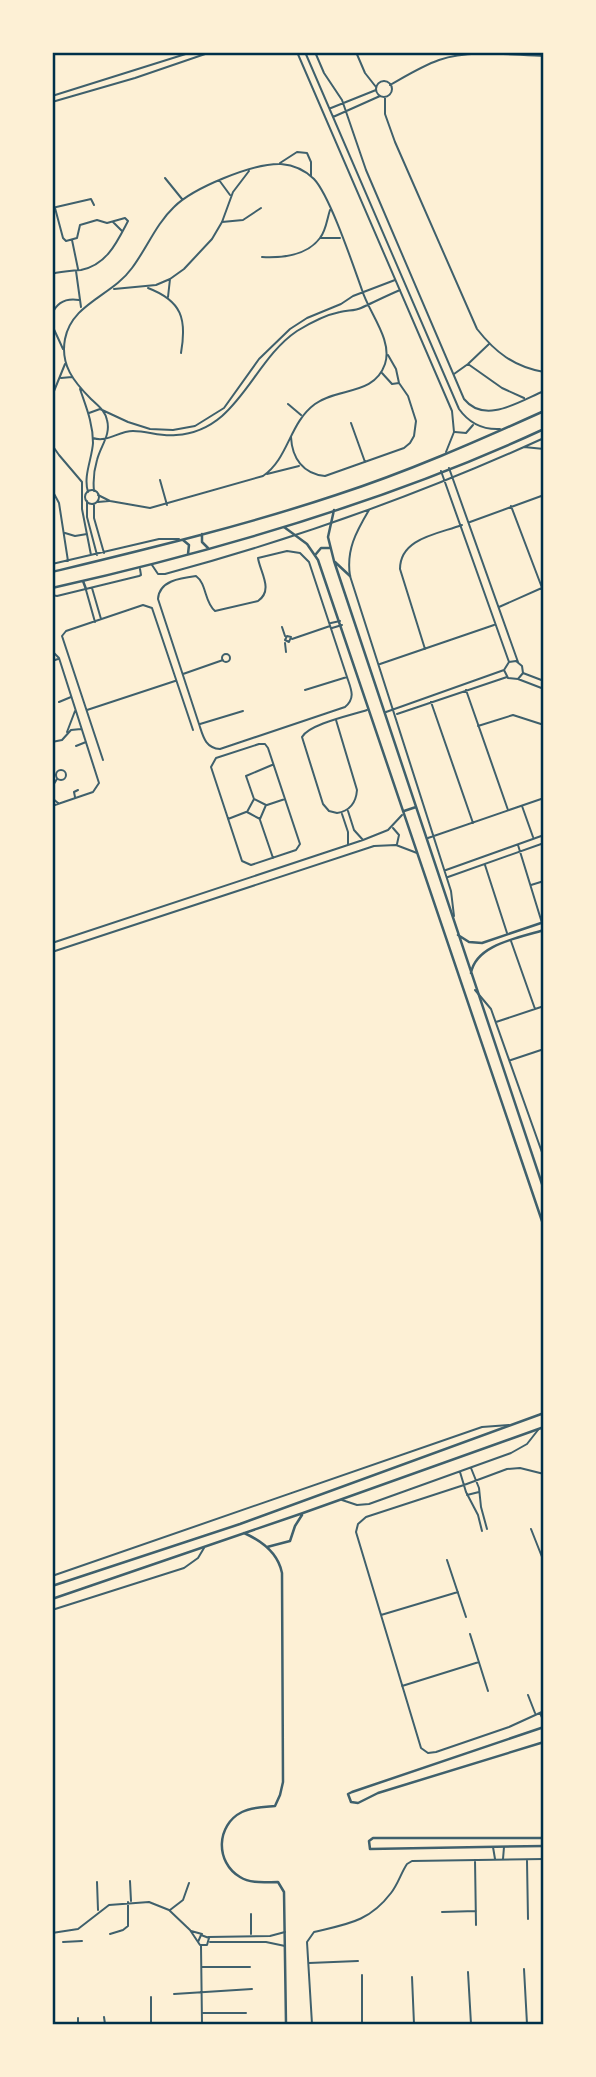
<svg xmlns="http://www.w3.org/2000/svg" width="596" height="2077" font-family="Jost,sans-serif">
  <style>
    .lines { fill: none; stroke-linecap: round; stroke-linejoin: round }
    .minor { stroke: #3f606c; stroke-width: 2 }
    .tertiary { stroke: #3f606c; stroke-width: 2.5 }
    .neatline { fill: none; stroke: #003049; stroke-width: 2.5 }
  </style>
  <rect width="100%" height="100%" fill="#fdf0d5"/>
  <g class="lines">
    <path class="minor" d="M130 52 131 54
      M297 52 452 411 454 432 446 452
      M305 52 459 409C469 423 482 430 500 429
      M315 52 324 73 342 100 366 170 464 399C485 425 520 401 544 391
      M356 52 365 73 376 87
      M376 89a8 8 0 1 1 16 0a8 8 0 1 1-16 0Z
      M390 85C406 76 422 66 439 60 472 49 509 55 544 56
      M52 96 192 52
      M385 97V114L395 142 477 329C495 352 514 367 544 372
      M52 102 135 78 211 52
      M331 108 376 90
      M333 117 380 96
      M280 163 297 152 307 153 311 162V176
      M165 178 182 199
      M219 180 230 195
      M52 208 91 199 94 205
      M113 222 122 231
      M222 222 243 220 261 208
      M321 238H340
      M72 240 78 269
      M262 257C282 258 307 256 320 238 326 231 327 219 330 210
      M76 271 81 307
      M52 274C62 271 71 271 81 270 107 265 117 242 128 221L125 218 107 223 97 220 80 225 77 238 66 241 63 238 55 208
      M148 288C182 301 187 319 181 353
      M114 289 156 285 170 279 184 269 212 239 222 222 233 192 249 171
      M168 297 170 279
      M52 314C57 302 67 298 79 300
      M52 325 63 349
      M468 364 502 388 524 398
      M382 373 392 384 399 383 396 369 388 355
      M454 374 468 364 489 344
      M61 378 72 377
      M80 389C86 407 93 423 93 443 92 459 83 476 88 492
      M52 396 65 364
      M288 404 301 415
      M89 413 100 409 128 422 150 429 173 430 195 426 224 408 259 359 290 329 307 318 341 304 353 296 395 280
      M351 423 365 462
      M455 432 466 433 473 425
      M291 437C292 458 303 474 325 476L404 448 410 443 414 436 416 421 408 396 399 383
      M93 438C107 443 118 431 133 431 148 431 161 437 176 435 239 431 251 362 297 331 310 323 325 315 340 312 347 310 355 311 361 308 374 302 386 296 400 290
      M52 445 59 455 82 482V509L91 555
      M524 447 544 449
      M449 468 518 662
      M441 471 509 662
      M267 474 299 466
      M160 480 167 505
      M52 490 59 503 68 561
      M85 497a7 7 0 1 1 14 0a7 7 0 1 1-14 0Z
      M94 491C93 481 94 470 97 460 101 445 111 435 107 420 105 410 98 406 91 399 74 382 60 365 65 339 72 303 112 296 132 268 147 248 156 224 174 207 193 188 253 163 281 164 293 165 305 170 314 179 330 196 353 265 362 290 369 313 393 340 385 364 374 396 338 387 315 404 289 423 289 458 263 476L150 508 110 501 98 495
      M87 501V517L97 555
      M98 502 109 501
      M94 504V518L104 553
      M511 506 544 593
      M369 510C356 532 346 550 350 576L451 891 454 916
      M470 522 544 495
      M65 533 75 536 87 534
      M287 551 300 553 309 562 347 677C351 689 356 698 345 707L220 749C205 748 203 736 199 724L158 599C159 581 180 578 196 576 207 584 204 602 215 611L258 601C274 590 260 572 258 558Z
      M52 564 159 539H179
      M152 565 158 574H165C295 539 421 494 544 438
      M92 588 101 619
      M86 590 95 622
      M52 595 57 596 139 576 141 575 140 569
      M499 607 544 587
      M331 623 340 621
      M282 627 285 636
      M332 628 342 625
      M287 636 291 637 289 642 285 640Z
      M292 639 330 626
      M285 643 286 652
      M425 649 400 569C400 538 438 534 462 525
      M52 651 59 658 99 783 93 792 52 806
      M222 658a4 4 0 1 1 8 0a4 4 0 1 1-8 0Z
      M52 661 58 659
      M380 664 494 625
      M523 673 544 681
      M183 674 223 660
      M518 679 523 673 522 666 516 661 509 662 504 670 508 678 518 679 544 689
      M305 690 347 677
      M466 690 508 810
      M59 702 71 697
      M431 702 473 823
      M87 710 175 681
      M386 712 504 670
      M397 714 507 677
      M336 720 357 790C356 803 350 811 337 813L329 811 323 804 302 737C309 724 352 715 367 710
      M200 724 243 711
      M478 726 513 715 544 725
      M67 732 75 711
      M52 742 62 740 71 730 81 729
      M259 744H265L268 748 300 844 296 850 251 865 242 861 211 767 216 758Z
      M76 746 86 742
      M103 760 62 636 66 631 143 605 152 608 193 730
      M56 775a5 5 0 1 1 10 0a5 5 0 1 1-10 0Z
      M52 787 57 779
      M75 797 74 792 78 790
      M52 798 58 803
      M254 799 247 812 260 819 266 805 254 799 246 776 272 765
      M267 805 285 799
      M522 806 533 837
      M348 811 354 830 363 840
      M342 814 348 832V845
      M228 819 246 812
      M260 820 273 858
      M393 828 399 835 397 844
      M428 838 544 798
      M518 845 542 923
      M485 865 507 933
      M446 870 544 835
      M448 877 544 843
      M531 885 544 881
      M511 941 535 1009
      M52 943 363 840 388 830 402 815
      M52 952 374 846 396 845 417 853
      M475 990 491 1009 544 1158
      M496 1022 544 1006
      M511 1060 544 1049
      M471 1468 479 1488 481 1507 487 1529
      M460 1472 466 1492 478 1515 482 1531
      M544 1474 520 1468 507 1469 464 1485 366 1517 358 1524 356 1532 421 1748 428 1753 436 1752 509 1727 544 1711
      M467 1495 479 1492
      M342 1500 357 1505 369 1504 511 1453 527 1444 538 1430
      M531 1529 544 1562
      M447 1560 466 1617
      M52 1576 482 1427 509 1425
      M52 1610 184 1568 198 1558 204 1548
      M381 1615 458 1592
      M470 1634 488 1691
      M402 1686 479 1662
      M528 1695 535 1713
      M540 1713 544 1722
      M493 1847 495 1859
      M503 1859 504 1847
      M475 1860 476 1925
      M527 1861 528 1919
      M130 1881 131 1901
      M97 1882 98 1910
      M170 1910 183 1900 189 1883
      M442 1912 476 1911
      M251 1914V1934
      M191 1931 202 1934
      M52 1933 78 1929 109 1905 149 1902 169 1910 190 1930 200 1945H207L209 1938 201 1935 198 1942
      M110 1934 123 1930 128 1926V1902
      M208 1937 270 1936 285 1932
      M63 1942 82 1941
      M210 1942H266L285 1946
      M201 1946 202 2024
      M309 1963 358 1961
      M202 1967H250
      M524 1969 527 2024
      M468 1972 471 2024
      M362 1975V2024
      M412 1977 414 2024
      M174 1994 252 1989
      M151 1997V2024
      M203 2013H246
      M104 2017 105 2024
      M78 2024V2018
      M312 2024 307 1942 314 1932C347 1924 369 1922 391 1893 398 1884 401 1873 407 1864L412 1861 544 1859"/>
    <path class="tertiary" d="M334 510 328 537 334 561 544 1190
      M284 527 307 544 318 560 544 1227
      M202 534V542L208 548
      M183 540 189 545 188 554
      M316 554 321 548H330
      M335 562 350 576
      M52 572C147 549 243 526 336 495 407 472 475 442 544 411
      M83 581 86 589
      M52 588C217 551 391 500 544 429
      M404 811 416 807
      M458 935 469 942 482 943 544 922
      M471 973C476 944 519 938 544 930
      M244 1533C262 1541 278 1553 282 1573L283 1782 280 1795 275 1806C264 1807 252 1807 242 1812 216 1825 215 1862 240 1877 251 1884 265 1882 278 1882L284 1892 286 2024
      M267 1547 290 1541 295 1526 302 1515
      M52 1586 240 1524 544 1413
      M52 1599 303 1513 544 1427
      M544 1727 352 1792 348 1794 351 1802 358 1803 378 1793 544 1742
      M544 1838H373L369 1841 370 1849 544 1846"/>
  </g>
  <rect width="596" height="2077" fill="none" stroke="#fdf0d5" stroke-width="108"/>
  <rect x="54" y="54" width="488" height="1969" class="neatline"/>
</svg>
